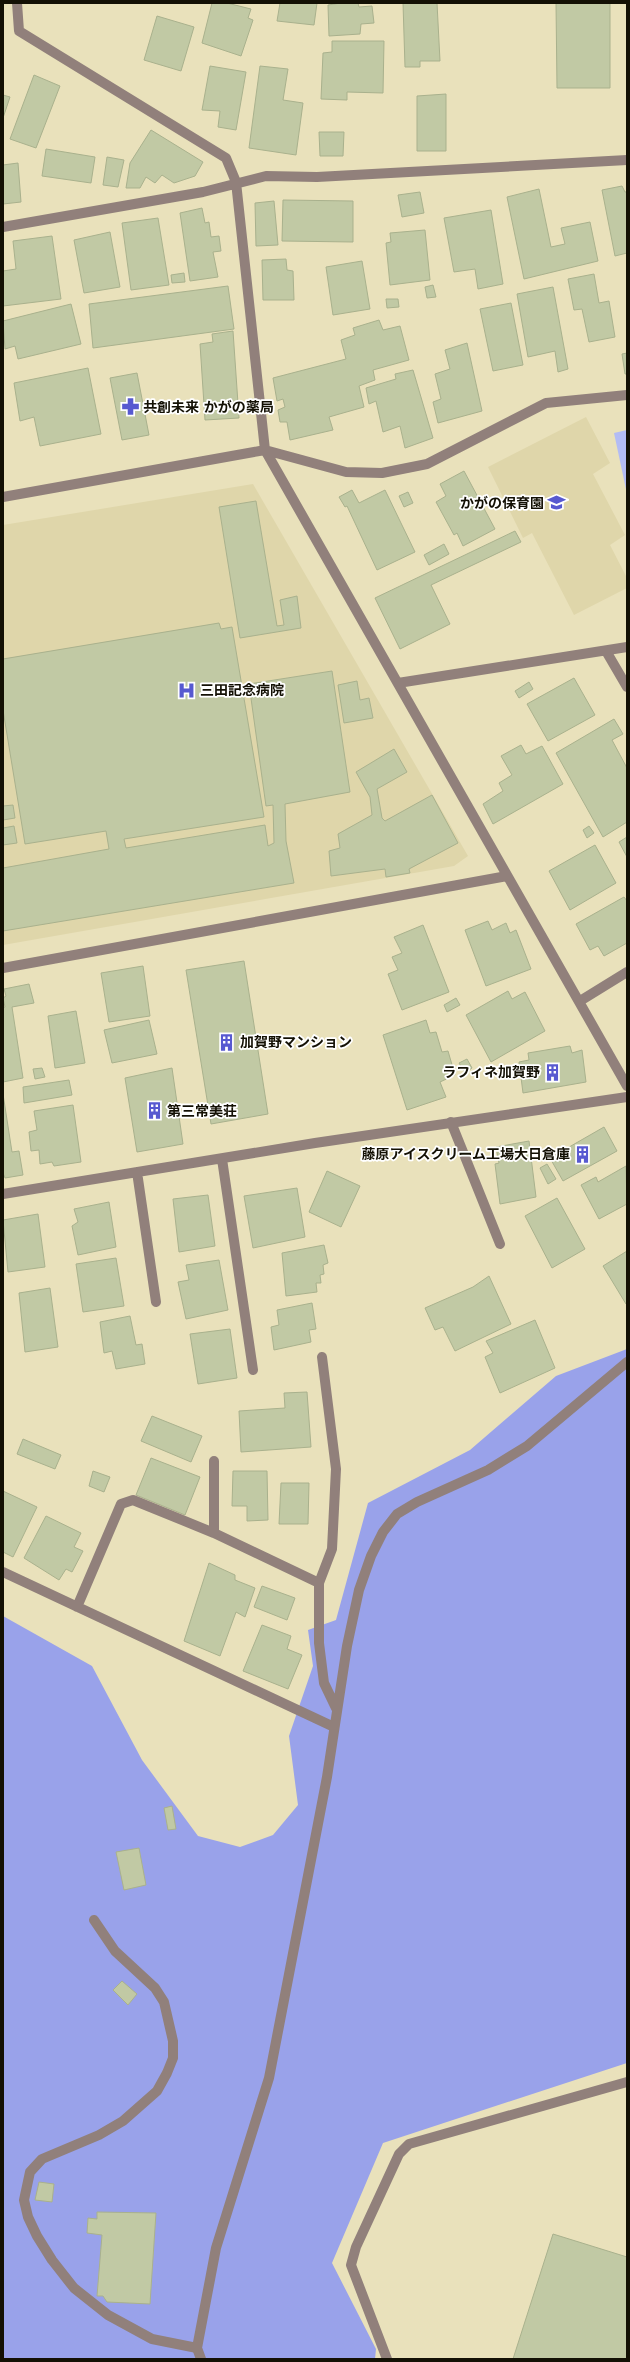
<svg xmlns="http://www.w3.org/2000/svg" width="630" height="2362" font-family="'DejaVu Sans','Noto Sans JP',sans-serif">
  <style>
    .built { fill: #dfd6aa }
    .green { fill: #b3bcf4 }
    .forest { fill: #99a2ea }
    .building { fill: #c1c9a4; stroke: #a9b18d }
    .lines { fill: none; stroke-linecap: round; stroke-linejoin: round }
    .service { stroke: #91807b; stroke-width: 10 }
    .minor { stroke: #91807b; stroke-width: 10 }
    .labels { text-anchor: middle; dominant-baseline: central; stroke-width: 3.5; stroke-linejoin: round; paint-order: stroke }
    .poi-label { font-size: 14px; font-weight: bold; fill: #131004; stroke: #fff; text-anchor: start }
  </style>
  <rect width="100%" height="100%" fill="#e9e1bb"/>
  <path class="built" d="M586 417 610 463 593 474 625 535 610 545 627 578V588L574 615 532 533 523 538 488 467Z
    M253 484 468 856 454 866 3 945V525Z"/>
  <path class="green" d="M627 430V494L614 433Z"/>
  <path class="forest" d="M627 1349V2063L383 2143 332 2263 376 2349 375 2359H3V1616L92 1666 142 1760 198 1836 240 1847 273 1835 298 1805 289 1736 313 1666 308 1630 336 1620 368 1503 470 1450 556 1376Z"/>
  <path class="building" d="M212 3H227L251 9 248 18 253 20 241 56 202 43Z
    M280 3H317L314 25 277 21Z
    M341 3H358L359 7 372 6 374 23 361 24 360 34 329 36 328 5Z
    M403 3H437L440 61H420V67H405Z
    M556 3H610V88H557Z
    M157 16 194 27 181 71 144 60Z
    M332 41H384L383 93 347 92V100L321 99 323 53 332 52Z
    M210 66 246 72 236 130 218 127 220 111 202 110Z
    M260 66 288 69 283 100 303 103 296 155 249 148Z
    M34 75 60 86 36 148 10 139Z
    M446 94V151H417V96Z
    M3 95 10 97 3 118Z
    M151 130 203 162 195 176 174 183 162 175 155 183 146 177 140 188H126L130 163Z
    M319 132H344L343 156H320Z
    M46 149 95 157 91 183 42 176Z
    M107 157 124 160 118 187 103 185Z
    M18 163 21 202 3 204V165Z
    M622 186 625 192H627V253L615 256 602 190Z
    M539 189 551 247 565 244 561 228 590 222 598 261 524 279 507 197Z
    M420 192 424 213 402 217 398 195Z
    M283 200 353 201V242L282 241Z
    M274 201 278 245 256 246 255 203Z
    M202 208 205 223 209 222 211 237 219 236 221 251 213 252 218 277 190 281 180 213Z
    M491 210 503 284 478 289 475 269 454 272 444 218Z
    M158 218 169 285 131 290 122 223Z
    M425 230 430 280 390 285 386 243 391 242 390 233Z
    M110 232 120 287 84 293 74 240Z
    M52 236 61 299 3 306V271L16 269 13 241Z
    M286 259 287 270 293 271 294 300H263L262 260Z
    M362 261 370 309 333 315 326 267Z
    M184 273 185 282 172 283 171 275Z
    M594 274 599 303 609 301 615 337 589 342 582 309 574 310 568 279Z
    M433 285 436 297 427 298 425 287Z
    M228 286 234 329 93 348 89 304Z
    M553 287 568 369 558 372 555 351 528 357 517 294Z
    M386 299H398L399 307 387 308Z
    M511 303 523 365 493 371 480 309Z
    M71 304 81 344 18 359 15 346 5 349 3 321Z
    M379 320 383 330 400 326 409 360 373 370 375 380 359 386 364 407 329 417 333 430 290 440 287 422H280L278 410 285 407 283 399 277 401 273 378 346 359 341 340 355 335 353 328Z
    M233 331 239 418 205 420 200 344 213 342 212 334Z
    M467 343 482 411 438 423 433 402 441 399 435 374 450 369 445 350Z
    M627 353V374H625L622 354Z
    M88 368 101 434 40 446 34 417 20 421 14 383Z
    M413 370 433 438 405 448 400 426 383 432 376 401 369 404 366 388 396 379 395 374Z
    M137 373 149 435 122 440 110 378Z
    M464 471 495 529 463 546 457 533 454 535 436 502 446 496 440 484Z
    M352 490 359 503 385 490 415 552 377 570 347 506 345 507 339 497Z
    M408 492 413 503 404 507 399 496Z
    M256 501 277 626 284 625 280 600 297 596 301 628 240 638 219 507Z
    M515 531 521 542 431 585 450 624 400 649 375 598Z
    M444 544 449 554 429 565 424 555Z
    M219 623 221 629 232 627 264 817 124 839 126 848 265 825 268 846 274 843 273 805 266 806 249 684 332 671 350 792 285 804 286 841 294 883 3 931V868L109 849 106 831 25 844 3 710V659Z
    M574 678 595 715 548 741 527 704Z
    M357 681 360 700 369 698 373 718 344 723 338 685Z
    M529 682 533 689 519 698 515 691Z
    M614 719 623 734 612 740 627 768V822L603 837 556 753Z
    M521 745 526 754 542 746 563 784 493 824 483 804 503 791 499 783 512 775 501 756Z
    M394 749 407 772 377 789 382 818 385 821 432 795 458 843 409 869 410 873 386 877 385 869 331 876 329 851 340 848 338 834 372 815 370 797 356 772Z
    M13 805 15 818 3 820V806Z
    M14 826 17 843 3 845V828Z
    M589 826 594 833 587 838 583 830Z
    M627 837V857L619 842Z
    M595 845 616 883 570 910 549 871Z
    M624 897 627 901V943L604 956 598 946 590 950 576 924Z
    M488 921 492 930 506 923 510 933 516 930 531 969 486 986 465 930Z
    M423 925 449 992 402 1010 388 974 398 970 392 957 402 953 394 937Z
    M244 961 268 1114 211 1124 186 970Z
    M143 966 150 1016 109 1022 101 973Z
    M29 984 34 1003 12 1007 23 1078 3 1082V1008L5 1007 3 998 6 996 4 989Z
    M508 991 512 999 525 992 545 1031 491 1062 466 1015Z
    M456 998 460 1005 447 1012 444 1005Z
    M76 1011 85 1063 55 1068 48 1016Z
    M149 1020 157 1054 112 1063 104 1030Z
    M426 1020 430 1033 436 1032 442 1052 448 1051 455 1075 440 1082 446 1097 407 1110 383 1035Z
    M570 1046 572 1053 582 1050 586 1082 523 1093 519 1062 529 1060 528 1053Z
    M467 1059 472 1068 465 1073 459 1063Z
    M42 1068 45 1077 35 1079 33 1069Z
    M172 1068 183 1144 137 1152 125 1078Z
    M69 1080 72 1095 24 1103 23 1087Z
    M3 1094 12 1152 19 1151 23 1175 5 1178 3 1173Z
    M73 1105 81 1162 54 1166 52 1162 40 1164 39 1150 31 1151 29 1132 37 1130 34 1111Z
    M604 1127 617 1151 563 1181 550 1158Z
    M529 1141 536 1197 500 1204 495 1164 499 1163 496 1147Z
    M547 1164 556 1179 548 1184 540 1168Z
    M626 1166 627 1204 599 1219 581 1185 596 1177 598 1182Z
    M327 1171 360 1186 341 1227 309 1212Z
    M297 1188 305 1237 253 1248 244 1196Z
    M208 1195 215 1246 179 1252 173 1199Z
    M557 1198 585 1249 552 1268 525 1216Z
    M109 1202 116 1247 78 1255 72 1226 78 1222 74 1209Z
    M38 1214 45 1267 8 1272 3 1220Z
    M324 1245 328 1263 323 1265 324 1274 320 1275 321 1283H316L317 1292 286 1296 282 1253Z
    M627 1251V1303L626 1304 603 1266Z
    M116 1258 124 1306 83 1312 76 1264Z
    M219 1260 228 1310 186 1319 178 1282 189 1280 186 1265Z
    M489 1276 511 1324 455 1351 443 1327 435 1330 425 1308 473 1287Z
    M50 1288 58 1347 25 1352 19 1293Z
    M312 1303 316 1329 309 1330 311 1342 274 1350 271 1327 279 1325 277 1310Z
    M130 1316 136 1345 142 1344 145 1364 116 1369 112 1351 104 1353 100 1322Z
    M535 1320 555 1368 500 1393 485 1357 493 1353 486 1341Z
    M230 1329 237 1378 198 1384 190 1334Z
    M307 1392 311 1447 241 1452 239 1411 285 1408 284 1393Z
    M152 1416 202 1436 191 1462 141 1441Z
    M23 1439 61 1455 55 1469 17 1454Z
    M151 1458 200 1477 185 1515 136 1495Z
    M93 1471 110 1477 104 1492 89 1486Z
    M233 1471H267L268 1520 247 1521V1506H232Z
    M281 1483H309L308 1524H279Z
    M3 1491 37 1507 13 1557 3 1552Z
    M46 1516 81 1533 74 1547 83 1551 72 1572 66 1569 59 1580 24 1558Z
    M209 1563 235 1575V1580L255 1588 245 1617 236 1612 220 1656 184 1641Z
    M262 1586 295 1598 287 1620 254 1607Z
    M262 1625 291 1636 287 1649 302 1655 288 1689 243 1671Z
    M172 1806 176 1829 168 1830 164 1808Z
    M139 1848 146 1885 124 1890 116 1852Z
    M122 1981 137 1994 128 2005 113 1990Z
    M39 2182 54 2184 52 2202 35 2200Z
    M97 2212 156 2213 150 2304 107 2302 103 2296H97L102 2235 87 2233 88 2218 97 2219Z
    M553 2234 627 2257V2359H513Z"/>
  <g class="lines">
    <path class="service" d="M451 1122 500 1244
      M94 1920 115 1951 155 1988 164 2002 173 2041V2058L167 2073 157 2091 123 2121 99 2135 42 2159 30 2172 24 2200 28 2217 37 2236 52 2260 74 2288 108 2315 152 2339 197 2348
      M387 2359 351 2265 356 2247 399 2154 409 2144 627 2082"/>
    <path class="minor" d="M17 3 19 31 226 158 236 182 265 450 627 1086
      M3 227 203 192 266 176 317 177 627 160
      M3 497 265 450 346 472 382 473 427 464 546 403 627 395
      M606 651 627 687
      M398 683 627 647
      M3 968 507 876
      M580 1001 627 972
      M222 1159 253 1370
      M137 1172 156 1302
      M3 1194 315 1143 627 1097
      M322 1357 336 1469 332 1549 319 1583V1643L324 1683 336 1708
      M214 1461V1533
      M3 1572 334 1727
      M77 1607 121 1504 133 1500 214 1533 319 1583
      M201 2359 197 2348 216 2248 269 2078 327 1777 347 1646 359 1590 371 1556 383 1532 397 1514 417 1502 488 1470 527 1446 627 1362"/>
  </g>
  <defs>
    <symbol id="pharmacy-bare" viewBox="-9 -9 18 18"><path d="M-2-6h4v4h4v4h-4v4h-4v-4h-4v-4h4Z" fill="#5759d0" stroke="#fff" stroke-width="2.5" paint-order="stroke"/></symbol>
    <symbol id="school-bare" viewBox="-9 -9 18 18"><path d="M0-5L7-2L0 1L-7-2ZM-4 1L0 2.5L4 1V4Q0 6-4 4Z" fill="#5759d0" stroke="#fff" stroke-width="2.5" paint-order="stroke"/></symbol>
    <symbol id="hospital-bare" viewBox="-9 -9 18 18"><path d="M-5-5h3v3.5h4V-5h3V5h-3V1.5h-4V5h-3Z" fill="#5759d0" stroke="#fff" stroke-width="2.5" paint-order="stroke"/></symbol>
    <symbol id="building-bare" viewBox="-9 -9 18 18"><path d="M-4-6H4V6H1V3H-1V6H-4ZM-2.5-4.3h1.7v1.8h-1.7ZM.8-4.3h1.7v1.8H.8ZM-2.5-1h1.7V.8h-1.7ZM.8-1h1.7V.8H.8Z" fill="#5759d0" stroke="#fff" stroke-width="2.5" paint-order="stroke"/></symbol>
  </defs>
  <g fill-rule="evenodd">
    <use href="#pharmacy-bare" x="118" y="394" width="25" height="25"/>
    <use href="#school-bare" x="544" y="490" width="25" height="25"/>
    <use href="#hospital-bare" x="174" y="678" width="25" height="25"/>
    <use href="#building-bare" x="214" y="1030" width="25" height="25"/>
    <use href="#building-bare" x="540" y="1060" width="25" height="25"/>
    <use href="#building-bare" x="142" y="1098" width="25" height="25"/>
    <use href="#building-bare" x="570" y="1142" width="25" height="25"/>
  </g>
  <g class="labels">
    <g class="poi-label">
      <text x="143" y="407">共創未来 かがの薬局</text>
      <text x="544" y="503" text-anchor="end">かがの保育園</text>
      <text x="200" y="690">三田記念病院</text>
      <text x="240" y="1042">加賀野マンション</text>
      <text x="540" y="1072" text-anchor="end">ラフィネ加賀野</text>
      <text x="167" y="1111">第三常美荘</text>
      <text x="570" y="1154" text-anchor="end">藤原アイスクリーム工場大日倉庫</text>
    </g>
  </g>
  <rect width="630" height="2362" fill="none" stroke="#131004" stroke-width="8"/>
</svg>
